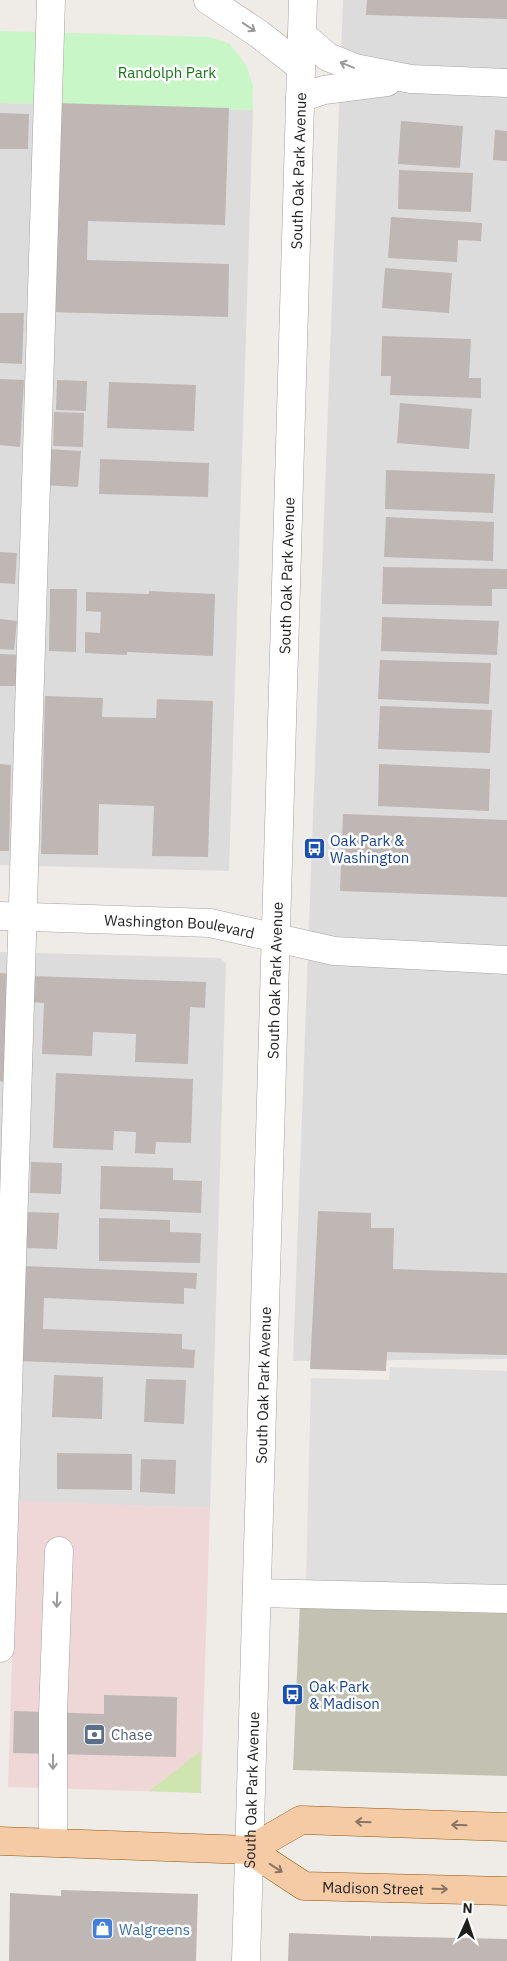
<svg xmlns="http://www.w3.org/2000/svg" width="507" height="1961" font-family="'IBM Plex Sans',sans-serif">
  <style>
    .residential { fill: #dddcdc }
    .commercial { fill: #efd7d8 }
    .construction { fill: #c3c2b2 }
    .grass { fill: #cfe5b0 }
    .park { fill: #c8f6c7 }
    .parking { fill: #dfdfdf }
    .building { fill: #bfb7b3 }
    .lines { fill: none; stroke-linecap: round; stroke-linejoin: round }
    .minor-casing { stroke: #a3a3a3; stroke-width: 29 }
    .major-casing { stroke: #8f570b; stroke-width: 29 }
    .minor { stroke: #fff; stroke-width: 28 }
    .major { stroke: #f5cba5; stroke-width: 28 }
    .oneway { stroke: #9a9a9a }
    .oneway2 { stroke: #8a7562 }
    .labels { text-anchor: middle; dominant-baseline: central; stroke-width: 5; stroke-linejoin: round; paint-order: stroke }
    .park-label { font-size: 15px; fill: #157714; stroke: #fff }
    .street-label { font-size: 15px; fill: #1f1f1f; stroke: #fff }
    .transit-label { font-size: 15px; fill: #164399; stroke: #fff; text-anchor: start }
    .service-label { font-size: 15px; fill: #4e5e75; stroke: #fff; text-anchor: start }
    .shop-label { font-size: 15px; fill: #366cbe; stroke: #fff; text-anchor: start }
  </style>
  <rect width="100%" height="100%" fill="#efebe6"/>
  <path class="residential" d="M343 0H507V1359L293 1361Z
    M0 103 253 110 229 871 0 865Z
    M0 952 220 958 226 963 210 1508 0 1501Z"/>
  <path class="commercial" d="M17 1501 210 1508 201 1793 8 1787Z"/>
  <path class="construction" d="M300 1603 507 1608V1776L293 1770Z"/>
  <path class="grass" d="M201 1751V1793L149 1791Z"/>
  <path class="park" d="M0 31 210 37 230 44 246 65 253 86V110L0 103Z"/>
  <path class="parking" d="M390 1367 507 1371V1591L306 1586 311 1378 389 1380Z"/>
  <path class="building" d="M367 0H507V19L366 15Z
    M54 103 229 108 225 225 88 221 87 260 229 264 228 317 48 312Z
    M0 113 29 114 28 149H0Z
    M401 121 463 126 460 168 398 164Z
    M495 130 507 131V161L493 160Z
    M399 170 473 173 471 212 398 209Z
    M391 217 482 223 481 241 458 240 457 262 388 258Z
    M385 268 452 273 449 313 382 308Z
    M0 313H24L22 364 0 363Z
    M382 336 471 339 469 378H481V398L390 395 391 376H381Z
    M0 379 24 380 20 447 0 445Z
    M57 380 87 381 86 411 56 410Z
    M109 382 196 385 194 431 107 428Z
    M400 403 472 409 469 449 397 443Z
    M54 412 84 413 83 447 53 446Z
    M48 449 81 451 78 487 45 485Z
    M100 459 209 463 208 497 99 494Z
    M386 470 495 474 493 513 385 509Z
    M386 517 494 522 493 561 384 557Z
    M0 552 17 553 15 584 0 583Z
    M383 567 507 569V589H492V606L382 604Z
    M50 589H77L76 652 49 651Z
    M149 591 215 594 213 656 127 652V655L85 653V632L100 633 101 612 86 611V592L149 594Z
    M382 617 499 621 497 655 381 651Z
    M0 619 17 621 14 650 0 649Z
    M0 654 21 655 20 686H0Z
    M380 660 491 663 489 704 378 699Z
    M45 696 103 698 102 717 156 718 157 699 213 701 208 857 152 856 154 806 99 804 98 855 41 854Z
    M380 706 492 710 490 753 378 749Z
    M0 764 11 765 9 851H0Z
    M379 764 490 769 489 811 378 806Z
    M343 814 507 820V897L340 891Z
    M0 973 11 974 3 1082 0 1081Z
    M31 976 206 982 205 1008 190 1007 188 1064 135 1062 136 1034 93 1032 92 1056 42 1054 44 1003 30 1002Z
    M56 1073 193 1079 191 1143 156 1142 155 1154 135 1153 136 1132 114 1131 113 1150 53 1148Z
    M31 1162 62 1163 61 1194 30 1193Z
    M101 1166 173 1168V1180L202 1181 201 1213 100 1209Z
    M318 1211 371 1213V1228H394L393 1269 507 1273V1355L387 1352 386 1371 310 1369Z
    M25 1212 59 1213 57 1249 24 1248Z
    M99 1218 170 1220V1232L201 1233 200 1263 99 1261Z
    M23 1266 197 1273 196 1289 184 1288V1304L44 1298 43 1329 182 1334V1349L195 1350 194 1368 19 1361Z
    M54 1375 103 1377 102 1419 52 1417Z
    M146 1379 186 1380 184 1424 144 1422Z
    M57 1453 132 1454V1490L57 1489Z
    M141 1459 176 1460 175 1494 140 1492Z
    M104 1695 177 1697 176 1757 13 1753 14 1711 104 1714Z
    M61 1890 198 1894 196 1961H9L10 1893 61 1896Z
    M289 1933 370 1936V1942L371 1936 507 1939V1961H288Z"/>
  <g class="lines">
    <defs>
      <g id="minor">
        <path d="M208 0 259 34 301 67"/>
        <path d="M302 35 328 57 355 68 411 79 507 83"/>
        <path d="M300 98 324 90 387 82"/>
        <path id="s1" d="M0 916 210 923 334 951 507 960"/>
        <path d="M257 1593 507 1599"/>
        <path d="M0 1648 51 0"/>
        <path d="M53 1842V1713L59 1551"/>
        <path id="s2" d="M246 1961 303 0"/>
      </g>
      <g id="major">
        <path id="s3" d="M0 1841 249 1850 304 1886 507 1891"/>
        <path d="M249 1850 301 1820 507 1827"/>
      </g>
    </defs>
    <use href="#minor" class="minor-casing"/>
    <use href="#major" class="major-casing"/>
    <use href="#minor" class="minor"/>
    <use href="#major" class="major"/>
  </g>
  <defs><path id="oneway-shaft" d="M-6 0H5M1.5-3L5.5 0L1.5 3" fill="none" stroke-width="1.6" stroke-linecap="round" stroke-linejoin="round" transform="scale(1.25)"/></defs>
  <g class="oneway">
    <use href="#oneway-shaft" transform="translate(249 27) rotate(34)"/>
    <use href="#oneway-shaft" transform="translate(347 65) rotate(-158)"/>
    <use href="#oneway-shaft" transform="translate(57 1600) rotate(92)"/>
    <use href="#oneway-shaft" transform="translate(53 1762) rotate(90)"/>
  </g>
  <g class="oneway2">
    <use href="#oneway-shaft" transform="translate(363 1822) rotate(-178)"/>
    <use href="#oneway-shaft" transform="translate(459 1825) rotate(-178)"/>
    <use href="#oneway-shaft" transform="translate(276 1868) rotate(33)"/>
    <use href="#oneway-shaft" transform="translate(440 1889) rotate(1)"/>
  </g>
  <defs>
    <symbol id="bus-square" viewBox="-11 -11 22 22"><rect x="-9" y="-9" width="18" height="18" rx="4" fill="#1a4fb4" stroke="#fff"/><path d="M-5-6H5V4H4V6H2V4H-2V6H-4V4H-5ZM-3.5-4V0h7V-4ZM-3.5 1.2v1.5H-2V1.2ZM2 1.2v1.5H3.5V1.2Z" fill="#fff"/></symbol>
    <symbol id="bank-square" viewBox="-11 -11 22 22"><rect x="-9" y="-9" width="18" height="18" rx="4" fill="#5c6f8a" stroke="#fff"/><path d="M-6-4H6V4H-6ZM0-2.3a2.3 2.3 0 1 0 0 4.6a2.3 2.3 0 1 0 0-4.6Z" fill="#fff"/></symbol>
    <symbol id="shop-square" viewBox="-11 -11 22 22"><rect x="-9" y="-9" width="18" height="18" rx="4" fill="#3f7fe0" stroke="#fff"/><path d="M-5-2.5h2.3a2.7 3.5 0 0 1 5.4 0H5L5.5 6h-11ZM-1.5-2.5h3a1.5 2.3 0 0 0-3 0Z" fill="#fff"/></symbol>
  </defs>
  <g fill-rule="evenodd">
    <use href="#bus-square" x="302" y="836" width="25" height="25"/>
    <use href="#bus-square" x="280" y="1682" width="25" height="25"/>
    <use href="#bank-square" x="82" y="1722" width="25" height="25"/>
    <use href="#shop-square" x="90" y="1916" width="25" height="25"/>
  </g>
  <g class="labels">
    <g class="park-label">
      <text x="167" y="72">Randolph Park</text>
    </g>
    <g class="street-label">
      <text stroke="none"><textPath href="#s2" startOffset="1791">South Oak Park Avenue</textPath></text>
      <text stroke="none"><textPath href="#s2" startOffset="1386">South Oak Park Avenue</textPath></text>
      <text stroke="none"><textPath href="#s1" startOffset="180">Washington Boulevard</textPath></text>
      <text stroke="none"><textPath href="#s2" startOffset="981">South Oak Park Avenue</textPath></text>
      <text stroke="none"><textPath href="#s2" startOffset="576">South Oak Park Avenue</textPath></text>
      <text stroke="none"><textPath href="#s2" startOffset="171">South Oak Park Avenue</textPath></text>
      <text stroke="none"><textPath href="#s3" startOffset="384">Madison Street</textPath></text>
    </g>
    <g class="transit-label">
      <text x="330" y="840">Oak Park &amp;<tspan x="330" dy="17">Washington</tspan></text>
      <text x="309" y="1686">Oak Park<tspan x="309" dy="17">&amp; Madison</tspan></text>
    </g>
    <g class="service-label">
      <text x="111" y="1734">Chase</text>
    </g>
    <g class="shop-label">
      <text x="119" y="1929">Walgreens</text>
    </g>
  </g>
  <g transform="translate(467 1921) rotate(3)" stroke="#ffffff" stroke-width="4" paint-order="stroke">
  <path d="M0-4L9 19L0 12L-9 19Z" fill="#1f1f1f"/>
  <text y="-8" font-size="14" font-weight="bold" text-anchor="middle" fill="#1f1f1f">N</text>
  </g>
</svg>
